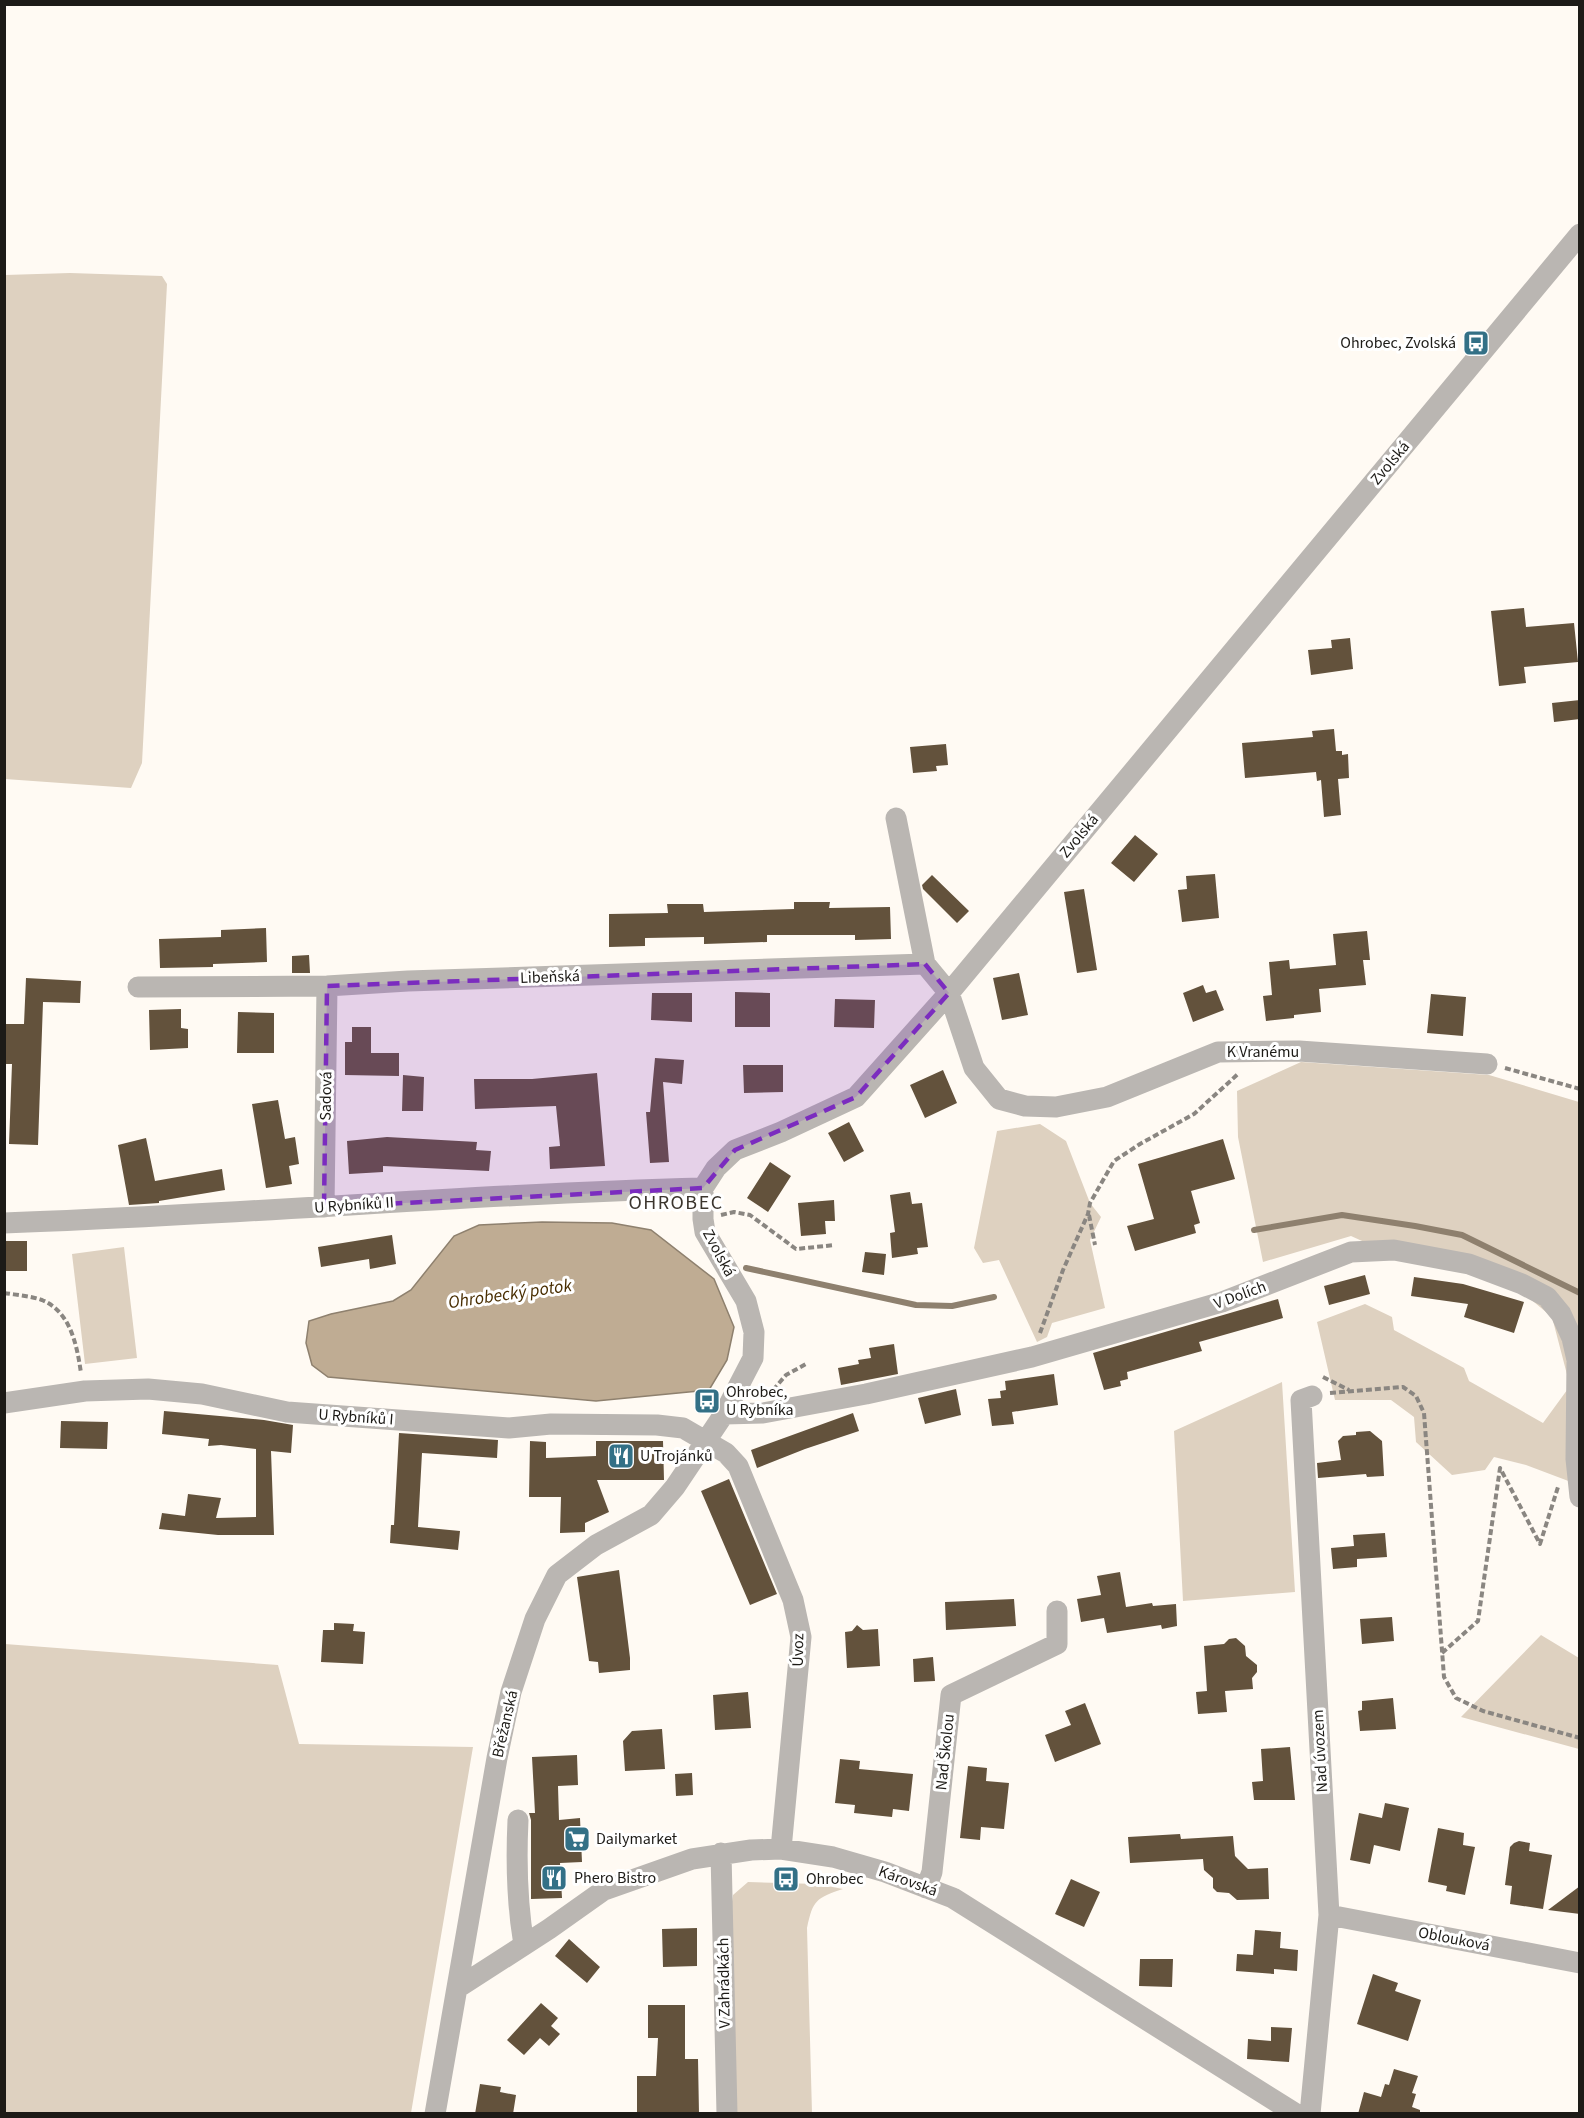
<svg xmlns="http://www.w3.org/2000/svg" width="1584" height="2118" font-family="'Source Sans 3',sans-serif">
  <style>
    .green { fill: #ded1c0 }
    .water { fill: #bfac93; stroke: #8e806e; stroke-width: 1.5 }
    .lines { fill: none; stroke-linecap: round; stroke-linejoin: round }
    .stream { stroke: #8e806e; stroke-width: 6 }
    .building { fill: #63523c }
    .path { stroke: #8a8681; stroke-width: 4; stroke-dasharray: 6 3; stroke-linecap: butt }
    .minor { stroke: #bab6b2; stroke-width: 21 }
    .marked { fill: #7b2cbf; fill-opacity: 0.2; stroke: #7b2cbf; stroke-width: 4.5; stroke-dasharray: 12 8; stroke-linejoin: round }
    .labels { text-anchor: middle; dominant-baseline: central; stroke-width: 6; stroke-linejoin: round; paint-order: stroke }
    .poi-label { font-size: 16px; fill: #1d1b17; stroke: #fff; text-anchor: start }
    .street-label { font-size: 16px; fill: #1d1b17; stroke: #fff }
    .water-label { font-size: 18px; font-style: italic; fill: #482d00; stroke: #fff }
    .quarter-label { font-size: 20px; letter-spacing: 1.5px; fill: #3b352d; stroke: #fff }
  </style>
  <rect width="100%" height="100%" fill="#fffaf3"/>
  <path class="green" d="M70 273 162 276 167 284 142 763 131 788 5 779V275Z
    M1301 1062 1489 1075 1579 1102V1485L1526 1465 1494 1457 1485 1470 1452 1475 1416 1442 1414 1417 1391 1400H1335L1317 1322 1365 1304 1392 1317 1394 1330 1464 1368 1469 1381 1543 1423 1570 1386 1552 1317 1523 1293 1477 1274 1402 1259 1351 1236 1263 1262 1238 1137 1237 1091Z
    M1040 1124 1066 1141 1090 1203 1101 1217 1090 1240 1105 1308 1052 1323 1047 1337 1037 1342 999 1260 983 1263 974 1248 997 1131Z
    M124 1247 137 1358 85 1364 72 1254Z
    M1282 1382 1295 1592 1183 1601 1174 1431Z
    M1541 1635 1579 1658V1749L1461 1717Z
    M5 1644 278 1665 299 1744 473 1747 411 2113H5Z
    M748 1882 817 1884 843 1889C816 1898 813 1900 807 1928L812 2113H736L729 1921 733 1895Z"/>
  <path class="water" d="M542 1222 612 1223 651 1230 714 1279 734 1327 727 1360 709 1390 596 1401 328 1377 312 1365 306 1343 309 1321 331 1314 393 1301 411 1290 454 1236 479 1225Z"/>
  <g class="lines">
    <path class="stream" d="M1254 1230 1342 1215 1415 1226 1462 1235 1580 1293
      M746 1268 916 1305 952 1306 994 1297"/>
  </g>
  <path class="building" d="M1524 608 1526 627 1574 623 1578 662 1524 667 1526 683 1499 686 1491 611Z
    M1350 638 1353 669 1311 675 1308 650 1332 648 1331 640Z
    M1580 700V719L1554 722 1552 703Z
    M1334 729 1336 751H1342V755L1348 754 1349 778 1338 779 1341 815 1324 817 1321 780 1317 781 1316 772 1245 778 1242 743 1313 737 1312 731Z
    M946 744 948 765 936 766 937 771 913 773 910 747Z
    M1135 835 1158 854 1134 882 1111 863Z
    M1215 874 1219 918 1182 922 1178 890 1187 889 1186 876Z
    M932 875 969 911 957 923 923 889 922 885Z
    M1084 889 1097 970 1077 973 1064 892Z
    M794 902H830L829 908 890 907 891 939 855 940V935H767V942L704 944V937L645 938V946L609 947V914L668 913 667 904H703L704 912 794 909Z
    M266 928 267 962 213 964V967L160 968 159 939 221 937V930Z
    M1367 931 1370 960H1363L1366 985 1319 989 1321 1012 1294 1015V1018L1266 1021 1263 996 1272 995 1269 962 1289 960 1290 969 1336 965 1333 934Z
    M309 955 310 973H292V956Z
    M1019 973 1028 1015 1002 1020 993 978Z
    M26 978 81 981 80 1003 43 1002 38 1145 9 1144 12 1064H4V1024H24Z
    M1203 985 1206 993 1216 990 1224 1010 1193 1022 1183 993Z
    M735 992 770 993V1027H735Z
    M652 993H692V1022L651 1020Z
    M1431 994 1466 997 1463 1036 1427 1033Z
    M835 999 875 1000 874 1028 834 1027Z
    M181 1009V1028L188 1029V1048L150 1050 149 1010Z
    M238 1012 274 1013V1053H237Z
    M352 1027H371V1053H399V1076L345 1075V1042H352Z
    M655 1058 684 1060 682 1084 663 1082 669 1162 650 1163 646 1112H650Z
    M743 1065H783V1092L744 1093Z
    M943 1070 957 1103 925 1118 910 1085Z
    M597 1073 605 1166 550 1169 549 1147 560 1146 556 1106 475 1109 474 1079H532Z
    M403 1075 424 1077 423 1111H402Z
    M278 1100 285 1139 295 1137 299 1164 289 1166 292 1184 266 1188 252 1104Z
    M849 1122 864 1151 844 1162 828 1133Z
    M387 1137 477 1142 476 1150 491 1151 489 1171 383 1166V1172L349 1174 347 1141Z
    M146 1138 155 1181 222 1169 225 1190 159 1201V1203L129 1205 118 1145Z
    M1223 1139 1235 1179 1191 1191 1200 1223 1194 1225 1196 1233 1135 1251 1127 1226 1154 1219 1138 1164Z
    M770 1162 791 1176 768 1212 747 1198Z
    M910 1192 912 1204 922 1203 928 1247 917 1248 918 1254 892 1258 890 1233 895 1232 890 1195Z
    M834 1200 835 1221H825L826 1234 801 1236 798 1203Z
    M392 1235 396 1264 370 1269 369 1259 321 1267 318 1247Z
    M4 1241H27V1271H4Z
    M865 1252 886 1254 884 1275 862 1272Z
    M1365 1275 1370 1294 1329 1305 1324 1286Z
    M1414 1277 1463 1284 1524 1302 1514 1333 1464 1317 1468 1304 1411 1296Z
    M1278 1299 1283 1318 1199 1342 1202 1351 1127 1372 1128 1379 1120 1381 1121 1386 1104 1390 1093 1353Z
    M894 1344 898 1374 841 1385 838 1368 859 1364 858 1360 871 1358 869 1348Z
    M1054 1374 1058 1405 1012 1412 1014 1424 992 1426 988 1399 1001 1398 1000 1391 1006 1390 1005 1381Z
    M956 1389 961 1415 925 1424 918 1398Z
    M164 1411 264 1420 293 1425 291 1453 271 1451 274 1535H218L159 1529 162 1513 185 1516 188 1494 221 1498 216 1518 256 1517V1449L221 1445 208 1446 209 1439 162 1434Z
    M853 1413 859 1431 805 1449 757 1468 751 1450Z
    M61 1421 108 1422 107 1449 60 1448Z
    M1370 1431 1382 1441 1384 1476 1367 1477 1366 1474 1318 1478 1317 1463 1341 1460 1338 1441 1343 1436 1356 1435V1432Z
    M399 1433 498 1440 497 1458 422 1453 418 1527 460 1531 458 1550 390 1543 391 1525H394Z
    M530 1441 546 1442V1458L596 1456V1441H663L664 1480H597L609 1512 585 1523V1532L560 1533 561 1497H529Z
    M729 1479 777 1594 750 1605 701 1491Z
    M1385 1533 1387 1557 1357 1559V1567L1333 1569 1331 1548 1354 1546 1353 1535Z
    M619 1570 630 1658V1670L599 1673 598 1662 589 1661 577 1577Z
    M1120 1572 1126 1607 1152 1603 1153 1606 1176 1604 1177 1626 1162 1629 1161 1625 1107 1633 1104 1618 1081 1622 1077 1599 1101 1595 1097 1576Z
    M1014 1599 1016 1626 946 1630 945 1602Z
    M1392 1617 1394 1641 1362 1644 1360 1619Z
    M334 1623 354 1624 353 1631 365 1632 363 1664 321 1662 323 1630H334Z
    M857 1625 863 1630 878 1629 880 1666 847 1668 845 1632 852 1631Z
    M1236 1638 1245 1646 1246 1656 1257 1665V1672L1252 1678 1253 1689 1225 1691 1227 1712 1198 1714 1196 1692 1207 1691 1204 1646 1224 1644 1229 1639Z
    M933 1657 935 1681 914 1682 913 1659Z
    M748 1692 751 1728 715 1730 713 1695Z
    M1393 1698 1396 1729 1360 1731 1358 1711 1362 1710V1701Z
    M1085 1703 1101 1744 1055 1762 1045 1735 1071 1725 1065 1711Z
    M662 1729 665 1769 625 1771 623 1741 632 1731Z
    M1290 1747 1295 1800H1254L1252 1782 1263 1781 1261 1749Z
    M577 1755 578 1785 558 1786 559 1820 580 1818 582 1862 560 1863 562 1898 531 1899V1820L529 1813H535L532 1757Z
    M840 1759 860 1761 859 1769 913 1774 909 1811 893 1809 892 1817 854 1813 855 1805 835 1803Z
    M968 1766 987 1768 986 1781 1009 1783 1004 1829 981 1827 980 1840 960 1838Z
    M692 1773 693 1795 676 1796 675 1774Z
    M1385 1803 1409 1808 1400 1851 1374 1845 1370 1864 1350 1860 1359 1813 1382 1818Z
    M1438 1828 1464 1833 1463 1845 1475 1847 1465 1895 1446 1891 1447 1886 1428 1882Z
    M1180 1834 1181 1839 1233 1836 1235 1856 1248 1869 1268 1868 1269 1899 1237 1900 1229 1893 1217 1892 1213 1888V1878L1204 1870 1203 1859 1130 1863 1128 1837Z
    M1519 1841 1530 1843 1529 1851 1552 1855 1543 1909 1510 1904 1512 1886 1505 1885 1510 1847 1514 1843Z
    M1071 1879 1100 1892 1084 1927 1055 1914Z
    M1580 1886V1914L1548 1910Z
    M697 1928V1966L663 1967 662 1929Z
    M1255 1930 1281 1932 1280 1948 1298 1950 1297 1971 1274 1969V1974L1236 1971 1237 1954 1253 1955Z
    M569 1939 600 1967 587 1983 555 1956Z
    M1140 1959H1173L1172 1987 1139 1986Z
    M1373 1974 1398 1983 1395 1991 1421 2000 1408 2041 1357 2024Z
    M541 2003 558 2018 551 2026 560 2034 549 2046 540 2038 524 2055 507 2040Z
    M648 2005H685V2059H698L699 2114H637V2076H656L658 2038H648Z
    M1271 2027 1292 2028 1289 2062 1247 2059 1248 2039 1271 2041Z
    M1394 2069 1418 2076 1412 2093 1416 2094 1412 2107 1420 2110V2114H1358L1364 2092 1381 2097 1385 2084 1389 2085Z
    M480 2084 501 2087 500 2092 516 2095 513 2114H475Z"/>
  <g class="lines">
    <path class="path" d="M1505 1068 1580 1089
      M721 1215 734 1212 750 1215 796 1249 835 1245
      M1089 1215 1095 1245
      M4 1293C17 1295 31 1296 42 1300 71 1312 77 1346 81 1373
      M1040 1333 1063 1270 1088 1214 1090 1203 1114 1161 1140 1144 1194 1114 1238 1074
      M1323 1377 1349 1390
      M773 1390 786 1375 806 1364
      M1330 1393 1403 1387 1416 1396 1424 1413 1444 1677 1456 1698 1483 1711 1580 1738
      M1442 1653 1478 1621 1500 1468 1540 1544 1558 1487"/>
    <path class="minor" d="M896 818 925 964
      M138 987 327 986 408 981 925 964 949 993 974 1068 999 1099 1025 1106 1056 1107 1107 1097 1218 1052 1299 1051 1487 1064
      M324 1207 327 986
      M4 1223C238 1215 470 1194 703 1188
      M4 1403 85 1391 148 1389 202 1394 287 1412 509 1428 551 1424 657 1425 683 1428 726 1453 738 1466 793 1600 801 1637 781 1849
      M724 1414 763 1413 866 1394 1032 1357 1222 1302 1351 1252 1394 1250 1469 1264 1522 1284 1547 1297 1561 1314 1572 1338 1577 1360 1576 1459 1580 1497
      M518 1820C516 1862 517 1904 524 1945
      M721 1853 727 2114
      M926 1888 932 1872 951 1695 1057 1644V1611
      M1329 1915 1580 1963
      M459 1987 549 1929 604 1890 692 1859 751 1850 781 1849 833 1857 885 1872 953 1898 1296 2114
      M435 2114 497 1758 511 1692 535 1619 557 1575 596 1545 651 1515 675 1487 724 1414 753 1358 754 1332 746 1301 705 1232 703 1219V1188L716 1168 735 1150 781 1132 856 1097 949 993 1580 234
      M1310 2114 1329 1915 1301 1400 1312 1396"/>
  </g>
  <path class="marked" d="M925 964 949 993 856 1097 735 1150 703 1188 324 1207 327 986Z"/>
  <defs>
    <symbol id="bus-square" viewBox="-11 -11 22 22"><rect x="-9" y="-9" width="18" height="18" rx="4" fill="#337086" stroke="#fff"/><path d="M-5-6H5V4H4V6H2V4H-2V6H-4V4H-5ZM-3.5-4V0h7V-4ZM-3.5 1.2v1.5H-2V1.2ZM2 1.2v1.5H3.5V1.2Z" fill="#fff"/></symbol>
    <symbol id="restaurant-square" viewBox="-11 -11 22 22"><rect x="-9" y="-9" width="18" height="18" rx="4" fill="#337086" stroke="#fff"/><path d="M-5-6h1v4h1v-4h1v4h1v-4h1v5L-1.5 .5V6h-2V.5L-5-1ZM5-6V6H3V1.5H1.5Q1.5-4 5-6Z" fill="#fff"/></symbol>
    <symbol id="supermarket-square" viewBox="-11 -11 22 22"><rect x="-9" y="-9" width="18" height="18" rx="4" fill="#337086" stroke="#fff"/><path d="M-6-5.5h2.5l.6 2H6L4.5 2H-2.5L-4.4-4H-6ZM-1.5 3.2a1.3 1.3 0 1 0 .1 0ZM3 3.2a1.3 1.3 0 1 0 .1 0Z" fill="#fff"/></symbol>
  </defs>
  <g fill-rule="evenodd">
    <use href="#bus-square" x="1461" y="328" width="30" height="30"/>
    <use href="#bus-square" x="692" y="1386" width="30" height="30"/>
    <use href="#restaurant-square" x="606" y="1441" width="30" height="30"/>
    <use href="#supermarket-square" x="562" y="1824" width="30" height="30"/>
    <use href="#restaurant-square" x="539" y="1863" width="30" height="30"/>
    <use href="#bus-square" x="771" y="1864" width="30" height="30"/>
  </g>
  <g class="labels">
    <g class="poi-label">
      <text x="1456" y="343" text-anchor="end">Ohrobec, Zvolská</text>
      <text x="726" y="1392">Ohrobec,<tspan x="726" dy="18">U Rybníka</tspan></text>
      <text x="640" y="1456">U Trojánků</text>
      <text x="596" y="1839">Dailymarket</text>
      <text x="574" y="1878">Phero Bistro</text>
      <text x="806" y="1879">Ohrobec</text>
    </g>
    <g class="street-label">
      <text transform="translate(1390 463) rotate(-50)">Zvolská</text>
      <text transform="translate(1079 836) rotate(-50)">Zvolská</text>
      <text transform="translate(550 977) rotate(-2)">Libeňská</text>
      <text x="1263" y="1052">K Vranému</text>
      <text transform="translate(326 1096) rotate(-89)">Sadová</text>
      <text transform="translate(354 1205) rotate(-4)">U Rybníků II</text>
      <text transform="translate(719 1253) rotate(62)">Zvolská</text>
      <text transform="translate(1240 1295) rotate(-20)">V Dolích</text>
      <text transform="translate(356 1417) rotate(4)">U Rybníků I</text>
      <text transform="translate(798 1650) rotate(-89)">Úvoz</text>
      <text transform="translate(505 1724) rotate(-77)">Břežanská</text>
      <text transform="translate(1320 1751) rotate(-93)">Nad úvozem</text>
      <text transform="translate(945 1752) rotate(-84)">Nad Školou</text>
      <text transform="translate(908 1881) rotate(20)">Károvská</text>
      <text transform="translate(1454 1939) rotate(11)">Oblouková</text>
      <text transform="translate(724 1983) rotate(-91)">V Zahrádkách</text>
    </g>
    <g class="water-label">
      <text transform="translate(510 1294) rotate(-8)">Ohrobecký potok</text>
    </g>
    <g class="quarter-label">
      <text x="676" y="1203">OHROBEC</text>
    </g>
  </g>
  <rect width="1584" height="2118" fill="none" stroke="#1d1b17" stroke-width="12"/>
</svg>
